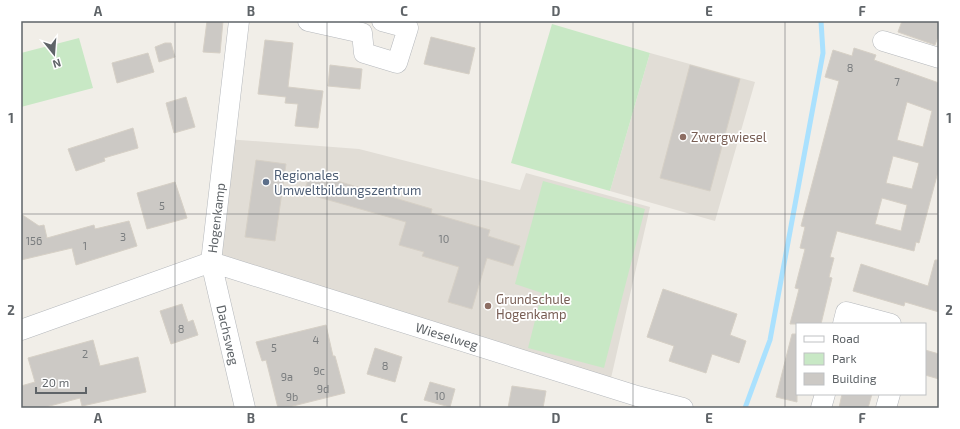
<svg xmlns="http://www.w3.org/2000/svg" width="960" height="429" font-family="'Exo 2',sans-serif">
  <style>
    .education { fill: #e1ddd6 }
    .green { fill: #c8e8c5 }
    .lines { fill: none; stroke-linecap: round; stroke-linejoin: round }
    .stream { stroke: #aae1fe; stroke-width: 5 }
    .building { fill: #ccc9c5; stroke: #d6d0c6; fill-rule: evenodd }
    .street-casing { stroke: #b5b8bc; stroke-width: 21 }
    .street { stroke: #fff; stroke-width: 20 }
    .grid { fill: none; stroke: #5f6468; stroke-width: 1; stroke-opacity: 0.55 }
    .education-dot { fill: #8d6e63; stroke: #fff; stroke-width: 1.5 }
    .service-dot { fill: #5c6f8a; stroke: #fff; stroke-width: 1.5 }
    .labels { text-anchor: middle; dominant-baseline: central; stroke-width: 3.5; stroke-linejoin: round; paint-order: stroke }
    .number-label { font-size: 11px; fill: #7a7d7f }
    .education-label { font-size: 13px; fill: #785e54; stroke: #fff; text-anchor: start }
    .service-label { font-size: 13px; fill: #4e5e75; stroke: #fff; text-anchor: start }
    .street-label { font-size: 13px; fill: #5f6468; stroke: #fff }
    .neatline { fill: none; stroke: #5f6468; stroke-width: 1.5 }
    .grid-label { font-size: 13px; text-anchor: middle; font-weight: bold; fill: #5f6468 }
  </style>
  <rect width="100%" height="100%" fill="#f1eee8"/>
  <path class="education" d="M650 53 755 82 715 221 610 191Z
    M226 139 359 149 520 190 526 173 650 207 609 387 211 262Z"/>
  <path class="green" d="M552 24 650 53 610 191 511 163Z
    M79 38 93 88 21 107V53Z
    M543 181 645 209 604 368 528 348 542 293 515 284Z"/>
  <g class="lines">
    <path class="stream" d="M745 408 770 340 823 53 821 21"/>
  </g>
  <path class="building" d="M207 21H223L220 53 203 52Z
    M902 21H933L939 23V34L935 45 898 32Z
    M431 37 475 48 469 74 424 64Z
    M265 40 293 43 288 87 323 91 318 128 295 126 298 104 285 103 286 97 258 94Z
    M165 43H171L175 57 159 62 155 47Z
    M854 48 876 55 874 60 939 83V168L919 243 916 242 914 251 837 231 830 257 834 258 829 277 832 278 821 324H790L799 289 795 288 805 249 800 248 805 227 801 226 839 81 825 77 833 50 852 56ZM907 102 932 111 923 147 897 140ZM893 156 919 163 912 189 886 183ZM882 198 907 205 901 231 875 224Z
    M148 53 154 72 117 83 112 63Z
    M330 65 362 69 360 89 328 86Z
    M690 65 740 79 710 191 660 178Z
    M186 97 195 127 174 133 166 103Z
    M133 128 138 148 104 158 105 161 76 171 68 149Z
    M256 160 286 164 275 241 245 237Z
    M310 173 432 209 431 213 490 230 488 236 520 246 513 266 487 258 472 309 448 302 459 267 422 256 424 252 399 245 406 222 304 193Z
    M175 182 187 218 147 229 137 193Z
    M21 214 39 226 44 225 47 238 94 225 95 229 129 221 137 246 76 265 72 248 21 260Z
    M935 260H939V312L905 302 904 306 853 291 861 264 928 286Z
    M663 289 737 314 730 335 746 341 739 363 712 354 706 373 669 361 674 346 647 337Z
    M182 304 188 322 193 320 198 335 171 344 160 311Z
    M326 325 333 356H335L345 393 285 408H278L266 360 262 361 256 342Z
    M792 334H797V402L776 397Z
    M93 340 100 366 138 357 146 392 82 406 80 398 42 408H21V386L35 382 28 358Z
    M375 348 402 357 395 382 367 374Z
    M925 350 939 354V379L925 375Z
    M430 382 455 389 450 407 424 400Z
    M512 386 546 391 543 408H508Z
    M842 394H872L868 408H839Z"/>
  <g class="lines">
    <defs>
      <path id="street" d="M308 21 362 33 364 53 397 63 408 28 382 21
        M883 41 939 58
        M211 262 637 396 683 408
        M211 262 245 408
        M843 324 846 312 891 324
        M21 330 211 262 239 21
        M821 408 825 394
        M886 408 890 394"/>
    </defs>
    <use href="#street" class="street-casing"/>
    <use href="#street" class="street"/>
  </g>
  <path class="grid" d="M175 21V408M327 21V408M480 21V408M633 21V408M785 21V408M21 214H939"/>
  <g class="education-dot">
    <circle cx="683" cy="137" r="4"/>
    <circle cx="488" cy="306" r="4"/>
  </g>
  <circle class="service-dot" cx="266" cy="182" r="4"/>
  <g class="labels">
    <g class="number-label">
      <text x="850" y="67">8</text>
      <text x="897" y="81">7</text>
      <text x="162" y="205">5</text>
      <text x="123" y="236">3</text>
      <text x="444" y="238">10</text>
      <text x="34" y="240">156</text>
      <text x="85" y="245">1</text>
      <text x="181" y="328">8</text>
      <text x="316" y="339">4</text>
      <text x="274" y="347">5</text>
      <text x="85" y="353">2</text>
      <text x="385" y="365">8</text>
      <text x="319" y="370">9c</text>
      <text x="287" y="376">9a</text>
      <text x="323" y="388">9d</text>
      <text x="440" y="395">10</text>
      <text x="292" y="396">9b</text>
    </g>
    <g class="education-label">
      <text x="691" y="137">Zwergwiesel</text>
      <text x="496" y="299">Grundschule<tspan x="496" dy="15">Hogenkamp</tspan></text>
    </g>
    <g class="service-label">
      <text x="274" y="175">Regionales<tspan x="274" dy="15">Umweltbildungszentrum</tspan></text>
    </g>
    <g class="street-label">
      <text transform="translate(216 218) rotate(-83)">Hogenkamp</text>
      <text transform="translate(228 335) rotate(77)">Dachsweg</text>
      <text transform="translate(447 336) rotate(17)">Wieselweg</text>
    </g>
  </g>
  <rect width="960" height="429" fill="none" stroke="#ffffff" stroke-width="44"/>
  <rect x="796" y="323" width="130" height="72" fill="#ffffff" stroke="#bfc1c3"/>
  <rect x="804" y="336" width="20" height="6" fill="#ffffff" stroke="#bfc1c3"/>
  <text x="832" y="343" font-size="12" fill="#5f6468">Road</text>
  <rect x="804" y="353" width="20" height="12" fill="#c8e8c5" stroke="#bfc1c3"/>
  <text x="832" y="363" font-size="12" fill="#5f6468">Park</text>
  <rect x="804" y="373" width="20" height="12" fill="#ccc9c5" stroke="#bfc1c3"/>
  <text x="832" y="383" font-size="12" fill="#5f6468">Building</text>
  <g transform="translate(54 54) rotate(163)" stroke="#ffffff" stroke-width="3" paint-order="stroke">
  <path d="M0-3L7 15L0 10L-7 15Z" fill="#5f6468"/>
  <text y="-6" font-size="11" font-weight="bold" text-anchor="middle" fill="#5f6468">N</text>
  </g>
  <path d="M36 387v6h50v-6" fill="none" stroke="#5f6468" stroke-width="2"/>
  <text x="42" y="387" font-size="12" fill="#5f6468" stroke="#ffffff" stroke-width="3" paint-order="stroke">20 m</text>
  <rect x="22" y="22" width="916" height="385" class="neatline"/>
  <g class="grid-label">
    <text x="98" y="16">A</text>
    <text x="251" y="16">B</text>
    <text x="404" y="16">C</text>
    <text x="556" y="16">D</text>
    <text x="709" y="16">E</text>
    <text x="862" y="16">F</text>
    <text x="11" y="123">1</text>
    <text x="949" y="123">1</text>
    <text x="11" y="315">2</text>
    <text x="949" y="315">2</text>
    <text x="98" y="423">A</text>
    <text x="251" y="423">B</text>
    <text x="404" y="423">C</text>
    <text x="556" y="423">D</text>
    <text x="709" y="423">E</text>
    <text x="862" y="423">F</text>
  </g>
</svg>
